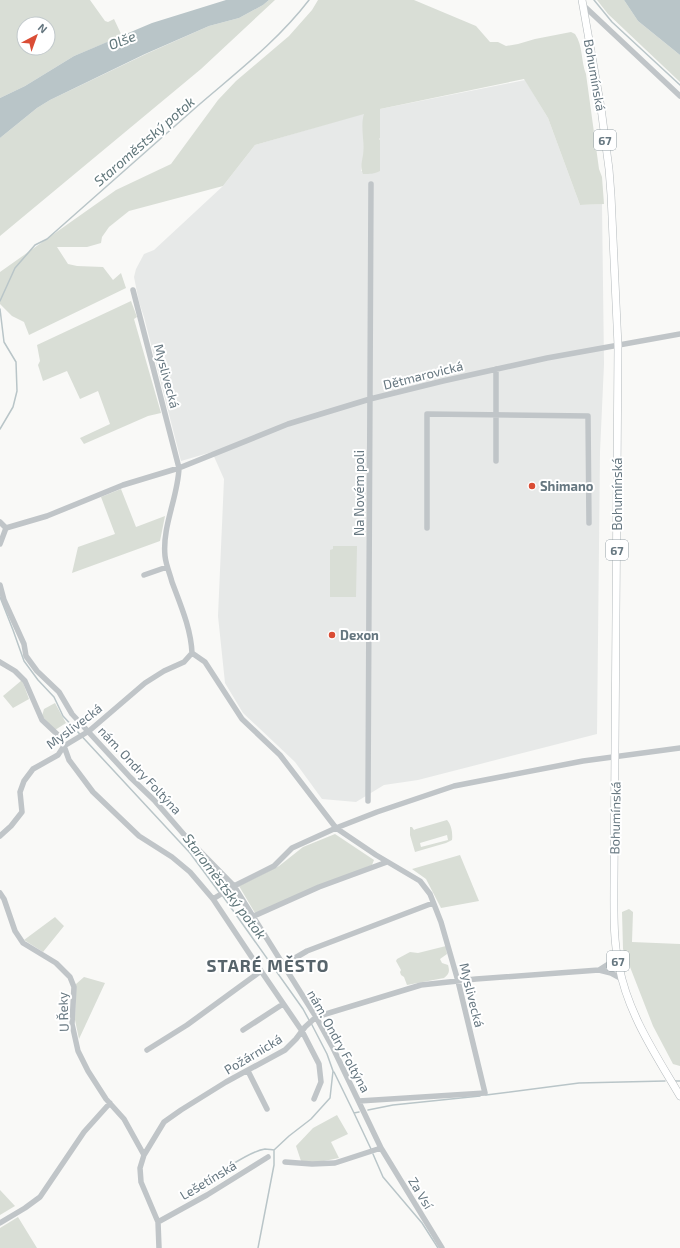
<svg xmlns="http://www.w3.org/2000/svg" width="680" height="1248" font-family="'Exo 2',sans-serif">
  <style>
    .built { fill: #e7e9e8 }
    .green { fill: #d9ded6; fill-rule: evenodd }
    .water { fill: #b9c5c8 }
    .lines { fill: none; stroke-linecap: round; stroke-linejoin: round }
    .stream { stroke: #b9c5c8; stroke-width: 1.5 }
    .major-casing { stroke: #b4babd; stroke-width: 8 }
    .minor { stroke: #c0c5c8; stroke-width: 5.5 }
    .major { stroke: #fff; stroke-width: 7 }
    .poi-dot { fill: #da4d35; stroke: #fff; stroke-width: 1.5 }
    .labels { text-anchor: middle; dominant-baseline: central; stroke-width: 4; stroke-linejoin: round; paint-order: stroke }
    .shield { fill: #fff; stroke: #94a0a6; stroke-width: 1 }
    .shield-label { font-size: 12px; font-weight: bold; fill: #667780 }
    .street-label { font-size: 13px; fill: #667780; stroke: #fff }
    .poi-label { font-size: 13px; font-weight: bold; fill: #667780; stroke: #fff; text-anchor: start }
    .water-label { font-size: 14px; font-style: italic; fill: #60767a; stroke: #fff }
    .district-label { font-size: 17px; font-weight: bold; letter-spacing: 1px; fill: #57646b; stroke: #fff }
  </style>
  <rect width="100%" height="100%" fill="#f9f9f7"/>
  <path class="built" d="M525 80 548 118 580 205 602 204 604 364 600 452 597 734 418 780 384 785 356 802 322 799 295 762 243 713 225 683 218 616 224 479 212 452 181 461 144 317 139 302 134 277 136 269 144 254 154 250 223 186 255 145 365 113 363 121 364 152 361 171H380V140L379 139 380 138V109Z"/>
  <path class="green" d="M0 0H90L105 21 108 22 114 19 122 36 74 56 25 86 0 98ZM24 24H48V48H24Z
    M269 0H275L201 69 0 236V138L37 108 50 100 146 54 209 26 239 18 263 5Z
    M318 0H414L476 26 490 42H498L506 46 518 44 535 39 571 32 575 34C583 45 581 62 586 74L599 169 602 177 604 204 580 205 548 118 524 79 380 109V138L379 139 380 140V171C374 174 370 174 363 174 360 168 362 161 363 155 365 142 360 126 364 114L255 145 223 186 129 211 109 227 102 237 101 243 87 247H57L68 264 77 266 103 267 113 280 121 273 126 288 29 335 24 322 12 316 0 304V272L116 190 171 164 218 100 236 81 289 36 312 10Z
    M597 0H624L638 21 680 55V82L608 14Z
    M131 301 137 317 134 319 161 413 148 416 84 444 80 438 110 424 98 391 80 399 67 371 43 381 38 365 40 361 37 345Z
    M121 489 136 527 165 516 160 541 72 573 78 547 115 534 101 497Z
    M333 546H357L356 597H330V550L333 549Z
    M22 680 29 699 13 708 3 696Z
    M55 703 66 723 55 730 42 716 44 709Z
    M447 820C451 824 453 833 452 840L446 843 415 852 410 835V827H412L414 830 416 829ZM447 835 448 840 421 847 420 843Z
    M335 834 374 860 372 865 255 913 239 886 279 866 303 847Z
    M460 855 479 901 441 908 426 879 412 869Z
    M629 909 633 912 632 942 680 944V1066L673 1064 653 1026 623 949 622 912Z
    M55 917 64 926 43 952 24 940Z
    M446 946 447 954 440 959 442 963 448 965C450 972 449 974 444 978L407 985 404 977 401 975 400 972 401 970 396 961 397 959 410 952 418 953Z
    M84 977 105 983 79 1039 75 1020 76 984Z
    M337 1115 348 1134 331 1142 339 1158 314 1163 301 1161 296 1146 313 1128Z
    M0 1190 15 1206 0 1215Z
    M18 1217 37 1248H0V1228Z"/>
  <path class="water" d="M226 0H269L263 5 239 18 209 26 145 54 50 100 37 108 0 138V98L25 86 74 56 152 23Z
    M624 0H680V55L638 21Z"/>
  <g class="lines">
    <path class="stream" d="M594 0 612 22 680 85
      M0 301 15 268 35 245 47 239C96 196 144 153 193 110 233 75 276 43 309 0
      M0 309 4 342 16 362 17 391 13 407 0 429
      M0 597 13 630 24 661 38 680 54 697 63 716 190 853 219 892
      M222 895 303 1009 309 1020
      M334 1072 354 1113 359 1112
      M675 1081H680
      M486 1095 579 1083 665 1081
      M368 1110 393 1105 480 1096
      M354 1113 371 1149
      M373 1154 383 1177 422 1223 438 1248
      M198 1188C211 1178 249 1151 265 1149 268 1149 272 1150 274 1150
      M258 1248 274 1165V1150L289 1136 311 1119 330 1098 333 1071 327 1054 311 1023"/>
    <defs>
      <path id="major" d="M582 0 601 108 609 169 611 195 618 346 614 884C614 911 613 939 619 966 628 1014 656 1055 680 1096"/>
    </defs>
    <use href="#major" class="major-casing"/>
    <path class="minor" d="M583 5 680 96
      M496 369V461
      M0 522 6 528
      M6 528 47 516 123 485 179 468 288 424 370 399 443 381 547 358 680 334
      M427 528V414L588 416 589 523
      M0 544 6 528
      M144 575 167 567
      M0 585 4 600 24 644 26 656 37 671 59 692 72 714 130 777 154 800 187 838 234 886 316 1017 333 1048 381 1148 442 1248
      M192 653 205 662 242 719 280 755 336 828 376 855 420 881 430 894 441 922 458 981 485 1093 359 1101
      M0 662 15 671 25 681 42 720 59 736 64 746 69 760 93 792 139 836 172 857 190 872 213 899 261 971 302 1031 319 1064 321 1082 314 1099
      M368 801 371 184
      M0 836 11 826 22 812 20 792 24 781 33 769 58 755 64 746 89 731 145 683 164 671 184 662 192 653C191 629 181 606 172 582 170 574 166 565 165 556 162 526 178 497 179 468L133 290
      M0 893 4 899 15 931 23 943 56 963 70 977 74 987 72 1024 78 1051 88 1071 106 1099 124 1119 144 1155
      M213 899 234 886 274 866 292 848 336 828 377 812 454 786 583 761 680 748
      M254 916 319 887 387 862
      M283 965 307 951 433 903
      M599 970 611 973 622 979
      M243 1030 283 1004
      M147 1050 187 1025 261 971
      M248 1071 267 1109
      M285 1162 312 1164 335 1163 381 1148
      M158 1222 207 1195 268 1157
      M0 1223 25 1208 40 1197 84 1132 110 1103
      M159 1248 158 1222 141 1182 140 1168 144 1155 164 1122 181 1110 226 1082 285 1050 296 1039 305 1027 316 1017 421 985 476 979 599 970 610 963 617 953"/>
    <use href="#major" class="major"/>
  </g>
  <g class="poi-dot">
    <circle cx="532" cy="486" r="4"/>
    <circle cx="332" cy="635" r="4"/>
  </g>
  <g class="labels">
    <g class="shield">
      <rect x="594" y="130" width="22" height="20" rx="3"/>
      <rect x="606" y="540" width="22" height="20" rx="3"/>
      <rect x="607" y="951" width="22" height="20" rx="3"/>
    </g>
    <g class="shield-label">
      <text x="605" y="140">67</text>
      <text x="617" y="550">67</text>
      <text x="618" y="961">67</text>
    </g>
    <g class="street-label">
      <text transform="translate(595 75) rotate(80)">Bohumínská</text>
      <text transform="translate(423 375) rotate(-14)">Dětmarovická</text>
      <text transform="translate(167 376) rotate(75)">Myslivecká</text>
      <text transform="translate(359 493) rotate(-90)">Na Novém poli</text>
      <text transform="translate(617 494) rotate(-90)">Bohumínská</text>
      <text transform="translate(74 726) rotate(-37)">Myslivecká</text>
      <text transform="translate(140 770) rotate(47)">nám. Ondry Foltýna</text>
      <text transform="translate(615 818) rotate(-89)">Bohumínská</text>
      <text transform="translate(472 995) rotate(76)">Myslivecká</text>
      <text transform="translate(63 1012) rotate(-92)">U Řeky</text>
      <text transform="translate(339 1041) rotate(61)">nám. Ondry Foltýna</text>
      <text transform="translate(253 1054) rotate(-31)">Požárnická</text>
      <text transform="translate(208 1180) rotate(-31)">Lešetínská</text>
      <text transform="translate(421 1193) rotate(59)">Za Vsí</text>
    </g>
    <g class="poi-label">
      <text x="540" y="486">Shimano</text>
      <text x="340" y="635">Dexon</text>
    </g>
    <g class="water-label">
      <text transform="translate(122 40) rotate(-22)">Olše</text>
      <text transform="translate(144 141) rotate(-41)">Staroměstský potok</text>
      <text transform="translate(225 886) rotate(53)">Staroměstský potok</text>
    </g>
    <g class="district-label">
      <text x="268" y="965">STARÉ MĚSTO</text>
    </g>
  </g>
  <g transform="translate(36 36) rotate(41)"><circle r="19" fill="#ffffff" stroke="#c2c9cc"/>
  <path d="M0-3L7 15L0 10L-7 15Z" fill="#da4d35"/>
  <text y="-6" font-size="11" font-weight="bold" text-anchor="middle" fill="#667780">N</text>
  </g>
</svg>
